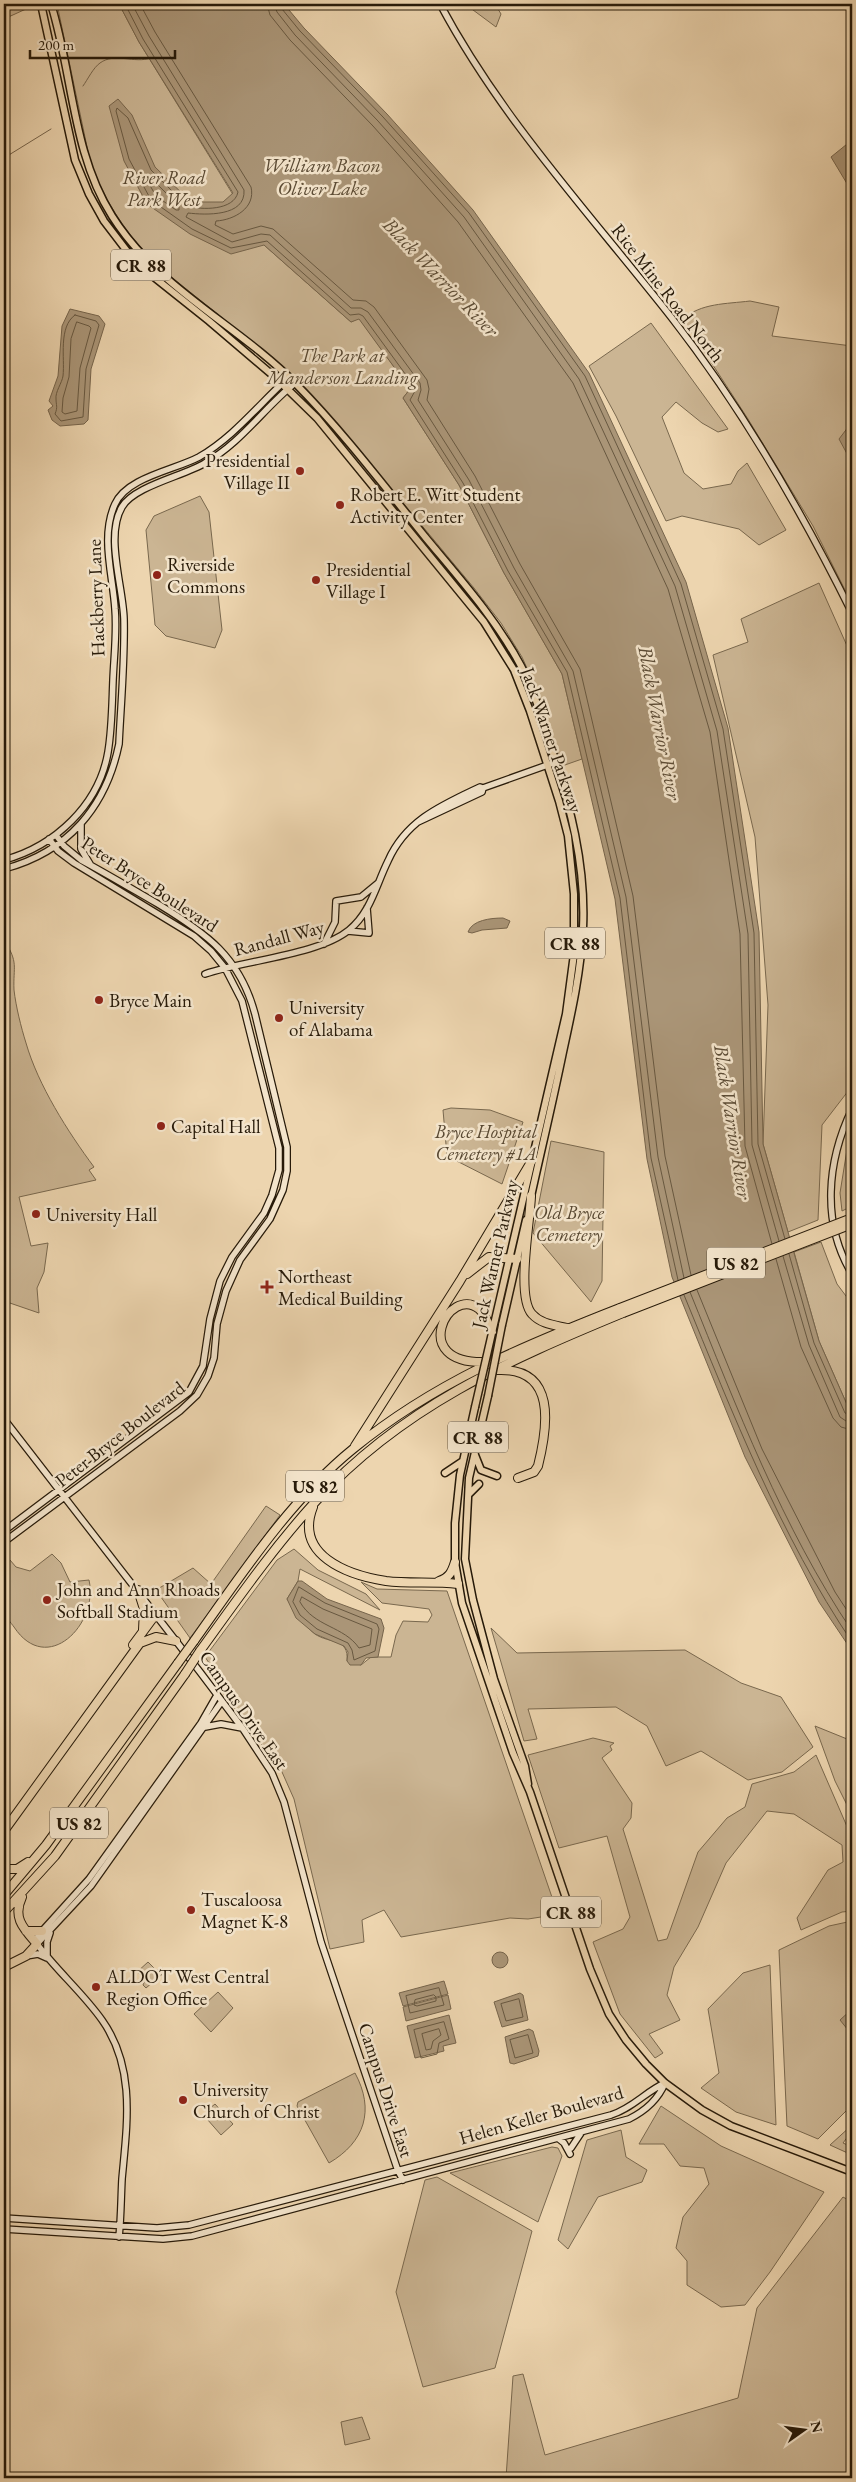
<svg xmlns="http://www.w3.org/2000/svg" width="856" height="2482" font-family="'EB Garamond',serif">
  <style>
    .green { fill: #cbb593; stroke: #79684e }
    .water { fill: #aa9577; stroke: #76644b }
    .lines { fill: none; stroke-linecap: round; stroke-linejoin: round }
    .shore { stroke: #685840; stroke-width: 1 }
    .stream { stroke: #76644b; stroke-width: 1 }
    .secondary-casing { stroke: #271a09; stroke-width: 8 }
    .primary-casing { stroke: #271a09; stroke-width: 9 }
    .highway-casing { stroke: #271a09; stroke-width: 10 }
    .secondary { stroke: #f3e4cb; stroke-width: 5.5 }
    .primary { stroke: #edd5af; stroke-width: 6 }
    .highway { stroke: #edd5af; stroke-width: 8 }
    .primary-bridge-casing { stroke: #271a09; stroke-width: 9; stroke-linecap: butt }
    .highway-bridge-casing { stroke: #271a09; stroke-width: 10; stroke-linecap: butt }
    .primary-bridge { stroke: #edd5af; stroke-width: 6 }
    .highway-bridge { stroke: #edd5af; stroke-width: 8 }
    .poi-dot { fill: #8f2418; stroke: #f3e4cb; stroke-width: 2 }
    .labels { text-anchor: middle; dominant-baseline: central; stroke-width: 5; stroke-linejoin: round; paint-order: stroke }
    .shield { fill: #f3e4cb; stroke: #645743; stroke-width: 1 }
    .shield-label { font-size: 18px; font-weight: bold; fill: #271a09 }
    .park-label { font-size: 19px; font-style: italic; fill: #584832; stroke: #f3e4cb }
    .street-label { font-size: 19px; fill: #271a09; stroke: #f3e4cb }
    .poi-label { font-size: 19px; fill: #271a09; stroke: #f3e4cb; text-anchor: start }
    .water-label { font-size: 20px; font-style: italic; fill: #5b4b35; stroke: #f3e4cb }
  </style>
  <rect width="100%" height="100%" fill="#edd5af"/>
  <filter id="stains"><feTurbulence type="fractalNoise" baseFrequency=".004" numOctaves="4"/><feColorMatrix values="0 0 0 0 .2 0 0 0 0 .09 0 0 0 0 .02 0 0 0 .5 -.17"/></filter>
  <radialGradient id="worn" r=".72"><stop offset=".6" stop-color="#630" stop-opacity="0"/><stop offset="1" stop-color="#630" stop-opacity=".3"/></radialGradient>
  <path class="green" d="M4 4H29L26 9 4 19Z
    M57 4H119L139 42 264 245 351 322 359 318 410 389 403 398 459 485 504 573 562 674 582 759 562 766 539 695 522 657 501 623 474 588 358 449 286 369 160 268C129 238 105 203 90 161Z
    M465 4H495L501 14 496 27Z
    M750 301 779 307 772 336 852 346V604L813 526 748 419 683 319C701 303 726 304 750 301Z
    M651 323 728 429 718 432 702 423 676 402 662 417 684 473 703 489 731 484 738 471 747 463 786 530 759 545 739 529 682 516 666 521 616 416 589 366Z
    M200 496 209 512 222 630 215 648 166 636 155 625 146 530 154 516Z
    M819 583 852 657V1086L822 1125 818 1220 788 1232 763 1144 768 1005 755 837 713 655 748 642 741 619Z
    M4 940C19 963 13 966 14 990 16 1007 21 1027 26 1043 38 1085 68 1132 94 1167L89 1170 96 1180 19 1197 31 1246 48 1243 44 1272 37 1288 39 1313 4 1301Z
    M451 1108 490 1110 523 1122 502 1184 447 1156 443 1110Z
    M849 1137 852 1139V1206L842 1211 840 1193Z
    M551 1141 604 1152 602 1281 591 1302 533 1233Z
    M821 1242 837 1284 852 1304V1416L819 1341 794 1252Z
    M266 1506 280 1515 190 1638 156 1590 193 1568 211 1584Z
    M294 1549 318 1570 366 1594 380 1610 300 1569 298 1581 287 1599C295 1609 304 1626 315 1634 329 1644 349 1637 347 1661L361 1665 371 1657H391L396 1635 403 1621 428 1622 432 1615 429 1609 382 1603 361 1582 377 1589 447 1591 555 1906 541 1917 528 1919 510 1918 401 1937 384 1910 362 1920 364 1942 330 1949 294 1799 282 1772 215 1682 218 1676 205 1657 277 1560Z
    M52 1554 61 1563 70 1582 89 1580C99 1624 47 1677 14 1627 11 1623 5 1616 4 1611 0 1598 4 1579 4 1565L10 1560 16 1567 30 1571Z
    M491 1628 517 1653 685 1650 741 1683 781 1697 813 1747 782 1772 748 1780 701 1751 666 1766 647 1726 616 1707 528 1709 537 1739 524 1741Z
    M815 1726 852 1741V1815L835 1781Z
    M593 1738 614 1743 610 1746 612 1750 602 1758 632 1803 631 1818 623 1829 658 1941 667 1939 698 1852 727 1818 745 1807 752 1784 794 1772 816 1755 852 1838V1911L842 1912 801 1930 797 1918 828 1870 843 1862 842 1845 794 1814 767 1811 726 1863 698 1927 674 1967 667 1995 680 2020 649 2034 663 2053 655 2058 620 2014 593 1942 623 1929 630 1917 607 1836 559 1848 528 1755Z
    M852 1921V2105L818 2139 787 2126 779 1950 829 1926Z
    M148 1962 156 1970 162 1968 166 1971 146 1988 143 1985 145 1980 137 1972Z
    M770 1965 776 2125 736 2112 701 2088 719 2073 708 2009 743 1973Z
    M218 1992 233 2008 211 2032 194 2014Z
    M355 2073C375 2110 365 2142 329 2163L297 2106 298 2102Z
    M215 2104 233 2124 221 2135 207 2119 213 2114 209 2109Z
    M661 2106 721 2146 824 2192 770 2272 745 2305 721 2307 687 2285V2261L676 2248 683 2217 709 2184 704 2168 680 2166 664 2144H639Z
    M852 2125V2131L843 2143 852 2147V2155L830 2145Z
    M621 2130 626 2157 647 2170 642 2182 598 2197 568 2249 558 2240 587 2140Z
    M552 2147 558 2148 562 2156 538 2222 450 2173Z
    M437 2177 532 2231 495 2368 423 2387 396 2292 425 2180Z
    M843 2197 852 2202V2478H506L513 2376 523 2374 545 2455 738 2398 757 2308Z
    M362 2417 370 2439 345 2445 341 2422Z"/>
  <path class="water" d="M119 4H284L304 28 387 114 473 210 589 373 686 582 728 728 759 932 763 1144 819 1341 852 1416V1651L819 1602 745 1457 672 1277 647 1159 615 899 562 674 504 573 459 485 403 398 410 389 359 319 351 322 264 245 231 254 190 234 147 204 124 161 109 106 118 99 132 115 155 167 191 202H223L233 193 139 42Z
    M852 140V192L831 157Z
    M70 309 99 316 105 324 91 369 88 420 84 424 60 426 52 420 48 410 53 406 49 401 58 376 62 326Z
    M852 422V463L839 439Z
    M503 918 510 921 507 928 482 930 472 933 468 932C472 920 491 918 503 918Z
    M298 1581H302L327 1599 381 1619 384 1628 378 1657 366 1658 361 1665H350L347 1661 348 1652 344 1646 315 1634 296 1618 287 1599Z
    M492 1960a8 8 0 1 1 16 0a8 8 0 1 1-16 0Z
    M444 1981 448 1994 403 2006 399 1993Z
    M520 1993 523 1995 528 2020 502 2027 494 2002Z
    M448 1995 451 2009 406 2021 403 2007Z
    M852 2009V2035L840 2020Z
    M449 2015 456 2043 443 2046 444 2051 415 2058 407 2026Z
    M529 2029 533 2031 539 2051 538 2056 514 2064 510 2063 505 2037Z"/>
  <g class="lines">
    <path class="shore" d="M125 4 143 39 238 192C234 211 201 210 187 206L151 170 128 118 117 108 116 111 129 159 151 200 192 229 231 248 267 241 350 315 359 314 363 316 414 386 415 391 410 400 463 483 508 571 567 672 620 898 651 1158 678 1280
      M132 4 149 36 244 190C246 217 205 215 188 213L186 217 232 242 261 234 270 235 351 308H361L368 312 420 383 421 390 418 400 469 480 514 568 573 671 626 897 658 1157 684 1278
      M140 4 155 32 251 187C256 208 234 220 216 221L215 225 233 234 261 226 273 229 353 300 366 301 374 307 427 380 429 389 427 400 475 476 520 564 580 669 633 896 665 1156 691 1275
      M267 4 270 15 290 40 373 126 458 222 573 383 668 589 710 732 740 934 745 1146 772 1244
      M274 4 277 12 295 35 378 121 464 217 579 379 675 586 717 731 748 934 752 1145 779 1241
      M281 4 282 9 300 31 383 117 469 213 585 376 681 584 723 729 754 933 758 1144 785 1239
      M149 179H152L179 206V210H176L156 196 148 182Z
      M75 315 96 321 99 325 86 369 83 417 61 421 55 414C58 407 56 405 56 399 55 392 62 383 63 376 65 358 58 327 75 315Z
      M77 322 89 326 91 328 80 368 77 411 65 414 62 412 63 398 69 377 71 339Z
      M789 1254 814 1343 845 1413 852 1416
      M783 1256 809 1345 840 1417 846 1421 852 1422
      M776 1259 801 1347 833 1418 841 1427 852 1430
      M697 1290 762 1449 835 1592 852 1618
      M690 1292C737 1408 782 1527 852 1631
      M684 1295C733 1414 780 1535 852 1642
      M299 1587 325 1603 377 1624 379 1629 375 1651 354 1660 352 1650 348 1643 317 1629 300 1615 293 1602Z
      M302 1597 323 1609 372 1629 370 1645 359 1648C344 1626 314 1627 300 1602Z
      M439 1988 444 2005 410 2013 406 1996Z
      M434 1995 436 1997V2001L417 2006 414 2005 415 2000Z
      M519 1999 523 2017 506 2021 501 2004Z
      M444 2022 449 2039 439 2043 437 2054 421 2058 414 2030Z
      M439 2029 441 2035 433 2041 431 2049 426 2050 422 2034Z
      M528 2035 533 2053 515 2058 510 2040Z"/>
    <path class="stream" d="M83 86C88 79 93 68 100 63 115 52 134 64 151 58
      M4 158 51 129"/>
    <defs>
      <path id="secondary" d="M440 4C502 120 590 214 671 317 742 408 801 510 852 613
        M418 822 482 792 483 788
        M81 824V849L90 864
        M4 860C55 846 99 805 108 752 112 728 112 704 113 680 114 656 117 632 115 609 113 576 100 536 115 504 127 477 175 470 199 457 234 437 259 404 289 377
        M4 869C68 852 106 807 119 744 121 702 125 660 124 619 123 586 105 536 122 507 134 486 184 476 205 463 241 443 264 408 295 383
        M348 931 369 933 367 908
        M324 944 335 922 336 901 361 897 378 883
        M205 974C245 960 319 955 349 930 371 912 376 885 388 861 406 820 442 805 480 787L483 788 556 762
        M852 1109C827 1161 821 1223 852 1274
        M4 1419 200 1672 243 1729 272 1773 284 1802 321 1942 398 2171 403 2180
        M4 1531 189 1392 203 1366 210 1319 220 1281 232 1257 264 1213 272 1195 279 1170V1148L242 1001 225 968 211 951 194 936 74 863 58 851 49 839
        M4 1542 180 1411 197 1395 208 1376 214 1358 217 1324 226 1291 240 1260 270 1219 283 1190 287 1171V1147L255 1014C240 957 206 933 158 904 132 889 107 874 81 860L64 846 56 835
        M205 1727 221 1724 242 1728
        M37 1944C57 1971 83 1993 102 2020 136 2068 127 2124 122 2179 121 2198 121 2218 119 2237
        M37 1944 36 1939 42 1931 89 1879 201 1723 217 1695
        M37 1944 91 1886 222 1701
        M26 1956 38 1954 47 1958
        M47 1958V1942L50 1933
        M559 2139 564 2143 570 2154
        M571 2148 581 2133
        M4 2218 157 2228 189 2225 611 2115C633 2108 645 2092 665 2083
        M4 2229 163 2239 192 2236 629 2119C645 2111 658 2100 665 2083"/>
      <path id="primary" d="M41 4 75 160 89 194 104 221 130 255 150 274 209 321 276 378 317 418 484 622 514 670 530 711 559 801 568 836 574 894V954L566 1014 492 1333
        M51 4C73 74 72 153 112 216 157 288 238 325 296 384 343 432 384 486 426 538 460 579 496 619 521 666 534 691 542 718 550 744 570 804 586 865 583 928 581 970 572 1011 563 1052 553 1101 541 1151 530 1201
        M502 1325 526 1220
        M488 1396 469 1478 465 1559 473 1600 494 1679 525 1766 528 1784
        M475 1407 460 1475 455 1523V1562L462 1603 513 1753 530 1792 590 1969 609 2014 626 2040 646 2064 665 2083 702 2110 731 2126 852 2172
        M475 1455 481 1470 497 1476
        M445 1473 463 1461
        M469 1494 479 1484"/>
      <path id="highway" d="M531 1196C530 1222 516 1297 532 1314 541 1324 554 1325 567 1328
        M467 1274 489 1257 517 1259
        M486 1362C407 1365 449 1284 479 1309 486 1315 489 1325 492 1333
        M497 1370C557 1367 548 1426 538 1466L534 1472 518 1478
        M355 1446 460 1281 531 1162
        M313 1507C294 1555 347 1575 386 1581 409 1584 434 1581 458 1584
        M439 1581C449 1578 452 1572 455 1562
        M138 1590 144 1609 143 1630
        M194 1641C241 1575 290 1500 353 1449 435 1382 523 1346 620 1308
        M133 1645 153 1618 157 1617
        M200 1651C237 1600 273 1548 316 1501 402 1407 507 1361 623 1313
        M4 1831 140 1643 156 1637 176 1641
        M4 1869H17L28 1862
        M4 1895 46 1845 178 1663
        M4 1912 55 1856 185 1674
        M26 1931H42
        M4 1967 26 1956 37 1944C24 1929 12 1918 22 1897"/>
    </defs>
    <use href="#secondary" class="secondary-casing"/>
    <use href="#primary" class="primary-casing"/>
    <use href="#highway" class="highway-casing"/>
    <use href="#secondary" class="secondary"/>
    <use href="#primary" class="primary"/>
    <use href="#highway" class="highway"/>
    <defs>
      <path id="primary-bridge" d="M488 1396 502 1325
        M475 1407 492 1333"/>
      <path id="highway-bridge" d="M620 1308 852 1218
        M623 1313 852 1224
        M178 1663 194 1641
        M185 1674 200 1651"/>
    </defs>
    <use href="#primary-bridge" class="primary-bridge-casing"/>
    <use href="#highway-bridge" class="highway-bridge-casing"/>
    <use href="#primary-bridge" class="primary-bridge"/>
    <use href="#highway-bridge" class="highway-bridge"/>
  </g>
  <g class="poi-dot">
    <circle cx="300" cy="471" r="5"/>
    <circle cx="340" cy="505" r="5"/>
    <circle cx="157" cy="575" r="5"/>
    <circle cx="316" cy="580" r="5"/>
    <circle cx="99" cy="1000" r="5"/>
    <circle cx="279" cy="1018" r="5"/>
    <circle cx="161" cy="1126" r="5"/>
    <circle cx="36" cy="1214" r="5"/>
    <path d="M264.5 1279.5h5v5h5v5h-5v5h-5v-5h-5v-5h5z"/>
    <circle cx="47" cy="1600" r="5"/>
    <circle cx="191" cy="1910" r="5"/>
    <circle cx="96" cy="1987" r="5"/>
    <circle cx="183" cy="2100" r="5"/>
  </g>
  <g class="labels">
    <g class="shield">
      <rect x="111" y="249.5" width="60" height="31" rx="4"/>
      <rect x="545" y="927.5" width="60" height="31" rx="4"/>
      <rect x="707" y="1247.5" width="58" height="31" rx="4"/>
      <rect x="448" y="1421.5" width="60" height="31" rx="4"/>
      <rect x="286" y="1470.5" width="58" height="31" rx="4"/>
      <rect x="50" y="1807.5" width="58" height="31" rx="4"/>
      <rect x="541" y="1896.5" width="60" height="31" rx="4"/>
    </g>
    <g class="shield-label">
      <text x="141" y="265">CR 88</text>
      <text x="575" y="943">CR 88</text>
      <text x="736" y="1263">US 82</text>
      <text x="478" y="1437">CR 88</text>
      <text x="315" y="1486">US 82</text>
      <text x="79" y="1823">US 82</text>
      <text x="571" y="1912">CR 88</text>
    </g>
    <g class="park-label">
      <text x="164" y="177">River Road<tspan x="164" dy="22">Park West</tspan></text>
      <text x="342" y="355">The Park at<tspan x="342" dy="22">Manderson Landing</tspan></text>
      <text x="486" y="1131">Bryce Hospital<tspan x="486" dy="22">Cemetery #1A</tspan></text>
      <text x="569" y="1212">Old Bryce<tspan x="569" dy="22">Cemetery</tspan></text>
    </g>
    <g class="street-label">
      <text transform="translate(668 293) rotate(52)">Rice Mine Road North</text>
      <text transform="translate(96 598) rotate(-92)">Hackberry Lane</text>
      <text transform="translate(552 740) rotate(71)">Jack Warner Parkway</text>
      <text transform="translate(150 884) rotate(33)">Peter Bryce Boulevard</text>
      <text transform="translate(279 938) rotate(-15)">Randall Way</text>
      <text transform="translate(495 1254) rotate(-77)">Jack Warner Parkway</text>
      <text transform="translate(120 1434) rotate(-38)">Peter Bryce Boulevard</text>
      <text transform="translate(244 1710) rotate(55)">Campus Drive East</text>
      <text transform="translate(386 2090) rotate(72)">Campus Drive East</text>
      <text transform="translate(541 2115) rotate(-16)">Helen Keller Boulevard</text>
    </g>
    <g class="poi-label">
      <text x="290" y="460" text-anchor="end">Presidential<tspan x="290" dy="22">Village II</tspan></text>
      <text x="350" y="494">Robert E. Witt Student<tspan x="350" dy="22">Activity Center</tspan></text>
      <text x="167" y="564">Riverside<tspan x="167" dy="22">Commons</tspan></text>
      <text x="326" y="569">Presidential<tspan x="326" dy="22">Village I</tspan></text>
      <text x="109" y="1000">Bryce Main</text>
      <text x="289" y="1007">University<tspan x="289" dy="22">of Alabama</tspan></text>
      <text x="171" y="1126">Capital Hall</text>
      <text x="46" y="1214">University Hall</text>
      <text x="278" y="1276">Northeast<tspan x="278" dy="22">Medical Building</tspan></text>
      <text x="57" y="1589">John and Ann Rhoads<tspan x="57" dy="22">Softball Stadium</tspan></text>
      <text x="201" y="1899">Tuscaloosa<tspan x="201" dy="22">Magnet K-8</tspan></text>
      <text x="106" y="1976">ALDOT West Central<tspan x="106" dy="22">Region Office</tspan></text>
      <text x="193" y="2089">University<tspan x="193" dy="22">Church of Christ</tspan></text>
    </g>
    <g class="water-label">
      <text x="322" y="165">William Bacon<tspan x="322" dy="23">Oliver Lake</tspan></text>
      <text transform="translate(441 277) rotate(46)">Black Warrior River</text>
      <text transform="translate(660 723) rotate(79)">Black Warrior River</text>
      <text transform="translate(733 1122) rotate(81)">Black Warrior River</text>
    </g>
  </g>
  <rect width="856" height="2482" fill="none" stroke="#edd5af" stroke-width="20"/>
  <rect x="5" y="5" width="846" height="2472" fill="none" stroke="#271a09" stroke-width="2.5"/>
  <rect x="10" y="10" width="836" height="2462" fill="none" stroke="#271a09"/>
  <g transform="translate(804 2430) rotate(76)" stroke="#f3e4cb" stroke-width="4" paint-order="stroke">
  <path d="M0-4L9 19L0 12L-9 19Z" fill="#271a09"/>
  <text y="-8" font-size="14" font-weight="bold" text-anchor="middle" fill="#271a09">N</text>
  </g>
  <path d="M30 50v8h145v-8" fill="none" stroke="#271a09" stroke-width="2.5"/>
  <text x="38" y="50" font-size="15" fill="#271a09" stroke="#f3e4cb" stroke-width="4" paint-order="stroke">200 m</text>
  <rect width="100%" height="100%" filter="url(#stains)"/>
  <rect width="100%" height="100%" fill="url(#worn)"/>
</svg>
